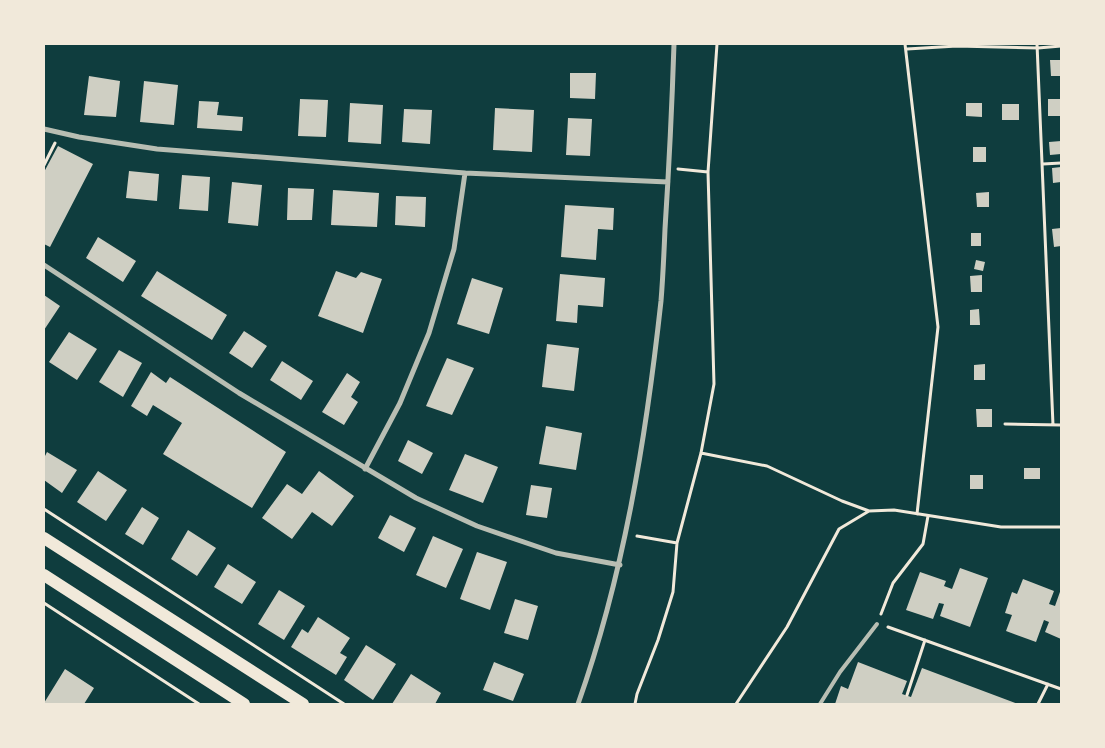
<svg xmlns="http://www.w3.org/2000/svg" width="1105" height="748" font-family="'Public Sans',sans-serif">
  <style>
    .building { fill: #cfcfc3 }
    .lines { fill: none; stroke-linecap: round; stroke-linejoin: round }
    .path { stroke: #f1e9da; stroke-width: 3 }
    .service { stroke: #b8beb3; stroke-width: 4 }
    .minor { stroke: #b8beb3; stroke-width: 5 }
    .primary { stroke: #f1e9da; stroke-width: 12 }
  </style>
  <rect width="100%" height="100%" fill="#0f3d3e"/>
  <path class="building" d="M1050 60H1060V76H1051Z
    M570 73H596L595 99 570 98Z
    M89 76 120 81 116 117 84 115Z
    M144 81 178 85 174 125 140 122Z
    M300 99 328 100 326 137 298 136Z
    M1048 99H1061V116H1048Z
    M199 101 219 102 217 115 243 117 242 131 197 128Z
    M350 103 383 105 381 144 348 142Z
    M966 103H982V117L966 116Z
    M1002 104H1019V120H1002Z
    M495 108 534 110 532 152 493 150Z
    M404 109 432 110 430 144 402 142Z
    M568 118 592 119 590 156 566 155Z
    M1061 141V154L1050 155 1049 142Z
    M58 146 93 164 50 247 44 244V172Z
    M973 147H986V162H973Z
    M1061 167V182L1053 183 1052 168Z
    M129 171 159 174 157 201 126 198Z
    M182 175 210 177 208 211 179 209Z
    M232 182 262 185 258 226 228 223Z
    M288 188 314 189 312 220H287Z
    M333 190 379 193 377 227 331 225Z
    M989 192V207H977L976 193Z
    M396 196 426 197 425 227 395 225Z
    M565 205 614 208 613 230 598 229 596 260 561 257Z
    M1061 228V246L1054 247 1052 229Z
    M971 233H981V246H971Z
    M98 237 136 261 123 282 86 258Z
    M976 260 985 262 983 271 974 269Z
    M157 271 227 315 212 340 141 296Z
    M336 271 356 278 361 272 382 279 363 333 318 316Z
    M560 274 605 278 603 307 578 305 577 323 556 321Z
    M982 275V292H971L970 276Z
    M472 278 503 288 489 334 457 324Z
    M44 295 60 306 44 330Z
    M979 309 980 325H970V310Z
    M244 331 267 346 252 368 229 353Z
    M69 332 97 349 77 380 49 362Z
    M547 344 579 348 574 391 542 387Z
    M119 350 142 363 123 397 99 382Z
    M447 358 474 368 452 415 426 406Z
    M282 361 313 381 301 400 270 380Z
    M985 364V380H974V365Z
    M151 372 166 383 170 377 286 452 252 508 163 454 182 423 153 405 147 416 131 406Z
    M347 373 360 382 351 397 358 402 344 425 322 412Z
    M976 409H992V427H977Z
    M546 426 582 433 576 470 539 464Z
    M408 440 433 453 422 474 398 461Z
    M47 452 77 470 62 493 44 480V458Z
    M465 454 498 467 483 503 449 490Z
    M1024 468H1040V479H1024Z
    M98 471 127 490 106 521 77 502Z
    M319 471 354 496 332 526 312 512 292 539 262 518 287 484 302 494Z
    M970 475H983V489H970Z
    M531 485 552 488 547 518 526 515Z
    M142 507 159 518 143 545 125 534Z
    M390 515 416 528 404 552 378 538Z
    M188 530 216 548 197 576 171 559Z
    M433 536 463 549 446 588 416 575Z
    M477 552 507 562 490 610 460 599Z
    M228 564 256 582 242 604 214 587Z
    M960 568 988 578 970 627 940 616 944 604 939 603 933 619 906 610 920 572 946 581 944 586 952 589Z
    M1023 579 1054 591 1049 604 1055 606 1061 589V639L1045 632 1049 622 1044 620 1036 642 1006 631 1012 615 1005 613 1012 592 1017 594Z
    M279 590 305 606 284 640 258 624Z
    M515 599 538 606 528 640 504 633Z
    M318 617 350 638 340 653 347 657 336 675 291 647 302 629 308 633Z
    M366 645 396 664 373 700 344 680Z
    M494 662 524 674 513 701 483 690Z
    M858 662 907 681 902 694 911 697 922 668 1018 704H835L841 686 848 689Z
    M65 669 94 688 84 704H46L44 703Z
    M411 674 441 693 435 704H392Z"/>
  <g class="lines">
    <path class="path" d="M905 44 938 327 917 514
      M1037 44 1053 425
      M907 49 957 46 1038 48 1061 46
      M1043 164 1061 163
      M44 165 55 143
      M678 169 708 172
      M1005 424 1061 425
      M701 453 767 466 842 501 869 511 894 510 1001 527H1061
      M44 509 344 704
      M637 536 677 543
      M44 603 199 704
      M881 614 893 583 923 544 928 516
      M888 627 1061 689
      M907 695 925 640
      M635 704 637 694 658 640 673 592 677 543 701 453 714 384 708 172 717 44
      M736 704 787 627 839 529 869 511
      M1038 704 1048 684"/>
    <path class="service" d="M820 704 840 672 877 624"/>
    <path class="minor" d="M44 129 79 137 157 149 465 173 668 182
      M44 265 239 393 416 498 477 526 556 553 620 565
      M365 469 400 403 429 333 454 249 465 173
      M578 704C624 574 646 438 661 301 663 277 664 253 665 229 669 167 672 106 674 44"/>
    <path class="primary" d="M44 538 303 704
      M44 575 244 704"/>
  </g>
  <rect width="1105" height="748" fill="none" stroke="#f1e9da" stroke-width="90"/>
</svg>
